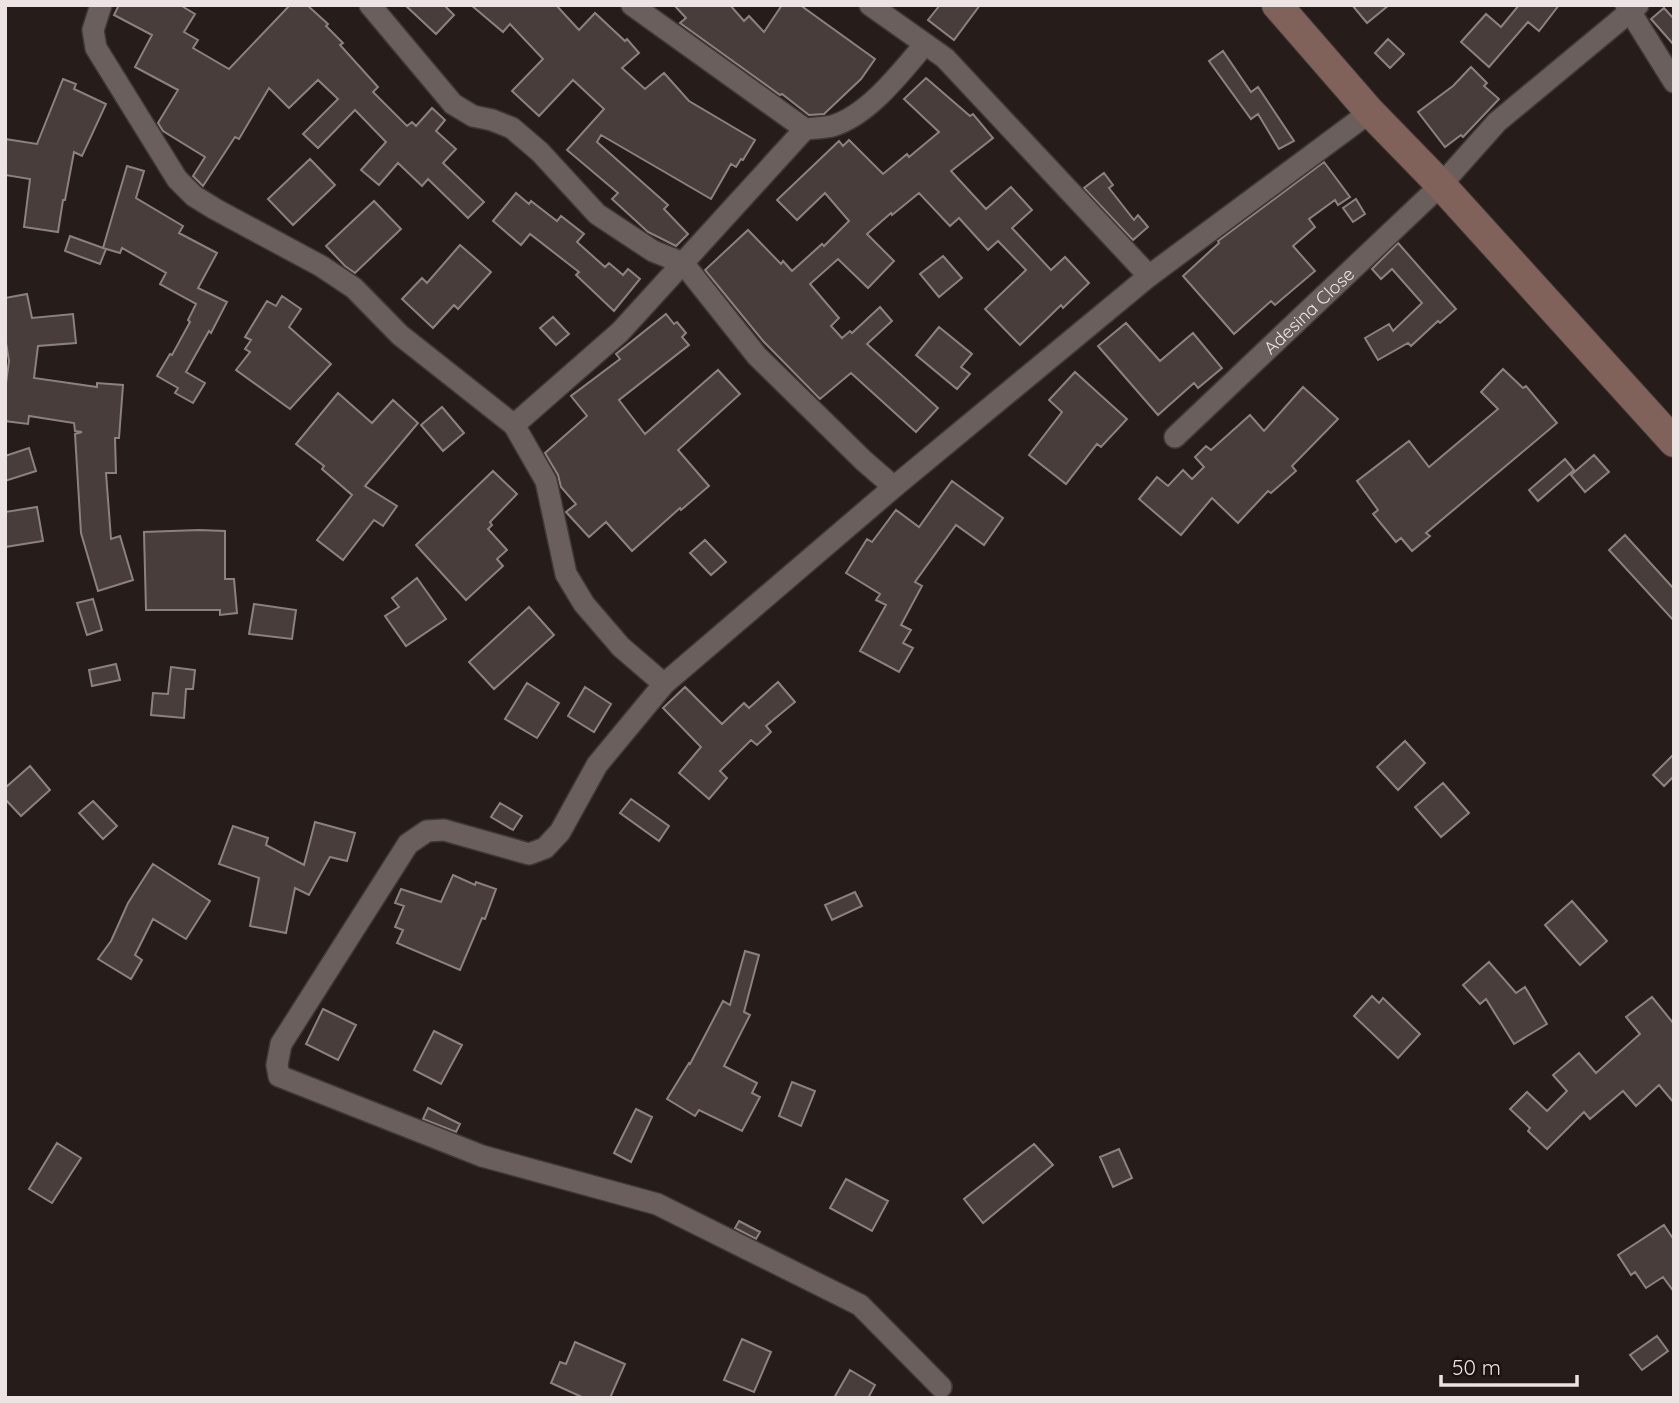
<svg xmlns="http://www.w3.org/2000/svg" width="1679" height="1403" font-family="Quicksand,sans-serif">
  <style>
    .building { fill: #483d3a; stroke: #8d817e; stroke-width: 2 }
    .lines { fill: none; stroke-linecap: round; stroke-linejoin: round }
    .street-casing { stroke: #3f3836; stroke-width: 24 }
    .secondary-casing { stroke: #3f3836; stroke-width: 32 }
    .street { stroke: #6a5f5c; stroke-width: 21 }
    .secondary { stroke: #81625b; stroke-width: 30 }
    .labels { text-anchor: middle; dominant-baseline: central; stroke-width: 6; stroke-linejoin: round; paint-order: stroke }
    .street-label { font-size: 18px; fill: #ebe4e2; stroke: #1c1311 }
  </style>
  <rect width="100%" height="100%" fill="#261d1a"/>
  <path class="building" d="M119 5H180L195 14 184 32 198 40 193 48 229 69 290 5H307L328 24 326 26 343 43 340 45 378 87 373 92 407 126 412 122 416 126 432 108 445 120 436 131 456 149 443 163 484 202 468 218 428 179 422 186 398 163 379 185 361 170 386 142 355 110 318 148 303 134 338 99 318 80 289 108 269 88 239 139 235 137 203 186 193 176 205 157 163 131 158 123 178 90 135 67 152 35 114 15Z
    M405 5H444L454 15 436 34Z
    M471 5H556L579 30 595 13 625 41 627 39 639 53 622 68 645 89 664 73 689 101 755 140 743 160 741 159 736 167 731 164 711 199 601 135 597 142 668 205 664 209 688 234 676 246 648 232 612 199 618 193 567 150 604 109 573 80 539 116 512 91 543 59 510 24 503 32Z
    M674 5H730L744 21 749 16 764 32 782 5H800L875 59 861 79 824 114 809 115 782 94 780 95 680 23 686 18Z
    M940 5H980L954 40 928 20Z
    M1352 5H1389L1367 23Z
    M1519 5H1559L1539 31 1528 22 1489 67 1461 42 1486 14 1501 27Z
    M1664 8 1674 19V45L1651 19Z
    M1388 39 1404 54 1390 68 1375 53Z
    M1223 51 1251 92 1258 87 1294 141 1279 149 1258 114 1251 119 1209 61Z
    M1471 67 1487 83 1484 86 1499 99 1463 137 1461 135 1445 147 1418 112 1453 86Z
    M926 78 970 116 973 114 993 138 951 171 986 209 1011 187 1032 210 1012 228 1051 270 1065 257 1089 283 1063 308 1061 305 1020 345 985 309 1026 270 998 241 988 250 959 218 950 226 919 193 892 215 891 213 867 234 894 261 868 288 838 259 810 284 839 318 831 326 842 338 850 331 852 333 880 307 892 321 867 344 938 408 916 432 851 373 820 399 764 342 705 270 748 230 781 264 783 261 792 271 822 244 824 246 849 221 825 193 797 220 777 200 839 141 843 146 849 140 883 174 907 154 909 157 939 132 904 99Z
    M63 79 76 84 74 89 106 104 82 156 74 152 65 200H63L58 232 24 227 30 179 5 175V139L37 144Z
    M310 159 335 185 293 225 268 199Z
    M1324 162 1350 197 1338 205 1335 200 1309 219 1315 227 1293 246 1315 271 1275 305 1271 301 1234 334 1183 276 1219 243 1218 241Z
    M127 166 144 171 136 198 183 226 179 233 217 253 198 288 227 302 211 333 209 331 186 372 205 383 193 403 175 393 178 388 157 376 170 354 172 355 190 322 188 320 196 304 160 284 166 273 122 248 120 253 103 248Z
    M1104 173 1113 185 1109 188 1134 220 1138 215 1148 227 1133 240 1084 188Z
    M516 193 529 204 531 201 557 221 561 216 584 234 577 242 605 267 609 263 623 275 628 269 640 279 614 311 576 275 579 272 530 234 521 245 493 221Z
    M1356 199 1365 214 1353 222 1343 208Z
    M374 201 401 229 355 273 345 266 326 246Z
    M70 236 106 249 100 264 65 251Z
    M1398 243 1456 309 1440 323 1438 321 1411 346 1408 343 1378 360 1365 338 1389 324 1393 331 1422 303 1392 269 1381 279 1372 269Z
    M460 245 491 272 458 309 454 305 433 328 402 299 422 278 427 283Z
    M943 256 962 278 939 297 920 274Z
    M27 294 32 318 73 314 76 343 38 346 34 378 97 387V383L123 385 119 438H115L116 473H106L111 539 120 536 133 580 98 591 81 533 75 434 82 432 75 431 74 423 29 416 28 424 5 421V390L9 361 5 337V298Z
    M282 296 301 309 289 327 331 364 290 409 236 370 250 352 245 349 251 340 245 337 267 301 276 306Z
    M666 314 674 324 677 322 686 333 682 337 689 345 619 400 645 434 718 370 740 394 678 450 709 486 681 510 680 508 632 551 606 522 589 537 566 512 576 504 561 487 558 475 545 453 587 416 571 396 620 359 616 354Z
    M553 317 569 334 556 345 540 328Z
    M1126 323 1160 361 1193 333 1222 368 1198 388 1194 383 1158 415 1098 346Z
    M939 327 972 354 961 367 970 374 957 389 916 355Z
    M1503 369 1523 388 1526 386 1557 423 1426 533 1430 536 1412 551 1401 538 1396 542 1373 514 1378 510 1357 481 1409 441 1429 467 1498 409 1481 392Z
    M1075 372 1127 419 1101 447 1097 444 1066 484 1029 455 1062 412 1049 400Z
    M1303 387 1338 419 1292 466 1296 471 1271 493 1268 491 1238 523 1212 498 1181 535 1139 499 1157 477 1168 486 1183 470 1192 479 1204 467 1195 457 1206 446 1211 450 1250 415 1264 431Z
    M338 393 372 423 393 400 418 423 365 486 397 506 383 526 374 520 343 560 317 540 352 495 322 469 324 466 296 444Z
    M442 407 464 433 443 451 421 425Z
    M29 448 36 471 5 481V456Z
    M1594 455 1609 472 1585 492 1571 475Z
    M1565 459 1574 470 1538 501 1529 490Z
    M493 471 517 494 490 522 492 525 488 529 507 550 497 559 503 566 466 600 416 545Z
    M952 481 1003 518 984 545 956 525 915 582 922 586 901 625 911 630 903 643 913 648 899 672 860 651 886 605 876 600 880 594 846 573 867 539 872 542 896 510 919 527Z
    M37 507 43 541 5 547V512Z
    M199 530 225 531V579H234L237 613 220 615V610H146L144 532Z
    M1625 535 1674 589V621L1609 550Z
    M705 540 726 562 711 575 690 553Z
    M417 578 446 619 406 646 385 616 399 607 392 598Z
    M93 599 102 630 87 635 77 603Z
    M254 604 296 610 292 639 249 634Z
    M529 607 554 635 494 689 469 662Z
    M116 664 120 680 92 686 89 670Z
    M171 667 195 670 193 689H186L184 718 151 715 153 693 168 694Z
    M778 682 795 702 766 726 771 732 757 745 751 740 720 771 727 778 709 799 679 773 701 747 663 708 685 687 722 724 744 703 749 708Z
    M527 683 559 703 537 738 505 719Z
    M585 687 611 704 594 732 568 716Z
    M1405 741 1425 763 1398 790 1377 767Z
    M1674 754V776L1664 786 1653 775Z
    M30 766 50 790 21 816 5 799V788Z
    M1443 783 1469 813 1441 837 1415 807Z
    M631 799 669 826 659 841 620 813Z
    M93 801 117 826 103 839 79 813Z
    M500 803 522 816 513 830 491 817Z
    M315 822 355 833 347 861 330 857 309 895 295 888 286 933 250 926 259 878 219 864 233 826 268 838 266 845 304 865Z
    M153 864 210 901 186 939 153 919 135 955 142 960 131 979 98 959 111 941 128 903Z
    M453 875 475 885 476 882 496 889 485 919 482 918 460 970 397 943 403 930 395 927 404 906 395 903 401 889 441 902Z
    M855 892 862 906 832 920 825 905Z
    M1572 901 1607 941 1580 965 1545 925Z
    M745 951 759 955 744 1012 750 1015 724 1066 757 1083 752 1093 760 1097 742 1131 699 1110 695 1116 667 1099 689 1063 690 1064 723 1001 730 1005Z
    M1489 962 1516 993 1525 987 1547 1024 1514 1044 1486 999 1480 1004 1463 985Z
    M1372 996 1379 1003 1383 998 1420 1034 1398 1058 1354 1016Z
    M1652 997 1674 1024V1103L1659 1085 1636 1106 1623 1091 1590 1119 1584 1112 1547 1149 1528 1131 1530 1128 1510 1109 1527 1092 1547 1111 1567 1091 1553 1075 1579 1053 1596 1073 1640 1034 1626 1017Z
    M323 1009 356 1025 338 1060 306 1044Z
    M434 1031 462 1045 441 1084 414 1070Z
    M792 1082 815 1091 801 1126 779 1116Z
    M428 1108 460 1124 456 1132 423 1119Z
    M636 1109 652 1117 631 1162 614 1153Z
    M57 1143 81 1158 52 1203 29 1189Z
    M1034 1144 1053 1165 983 1223 964 1199Z
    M1119 1149 1132 1178 1113 1187 1100 1157Z
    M846 1179 888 1201 872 1231 830 1208Z
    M739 1221 760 1232 756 1239 735 1228Z
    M1664 1225 1674 1240V1292L1663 1277 1646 1288 1635 1272 1631 1275 1618 1255Z
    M1657 1336 1668 1351 1642 1370 1630 1355Z
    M742 1339 771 1352 754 1392 724 1380Z
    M575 1342 625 1364 610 1398H584L551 1383 560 1362 566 1364Z
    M850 1370 875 1385 868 1398H834Z"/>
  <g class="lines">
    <defs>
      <g id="street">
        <path d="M101 5 93 30 96 48 177 179 194 196 215 209 321 266 354 288 400 335 514 425 546 481 566 574 584 604 621 647 664 684"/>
        <path d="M370 5 453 104 473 116 492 120 512 128 540 152 597 214 653 251 683 263 757 356 864 461 894 487"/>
        <path d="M632 5 805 129C813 128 823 128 832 126 869 115 901 72 925 44"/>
        <path d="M870 5 945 58 1149 276"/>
        <path d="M1626 5 1674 82"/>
        <path d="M514 425 620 332 805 129"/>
        <path id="s1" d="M1175 437 1441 185 1497 122 1638 5"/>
        <path d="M941 1387 860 1305 657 1204 482 1156 279 1076 277 1065 281 1044 408 844 427 831 444 830 529 854 545 848 560 832 597 765 664 684 894 487 1149 276 1370 112"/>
      </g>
      <path id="secondary" d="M1277 5 1370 112 1441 185 1674 442"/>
    </defs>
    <use href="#street" class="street-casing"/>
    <use href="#secondary" class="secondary-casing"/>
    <use href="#street" class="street"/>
    <use href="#secondary" class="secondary"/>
  </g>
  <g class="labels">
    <g class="street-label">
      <text stroke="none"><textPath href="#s1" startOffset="184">Adesina Close</textPath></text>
    </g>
  </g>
  <rect width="1679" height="1403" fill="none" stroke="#ebe4e2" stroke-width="14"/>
  <path d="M1441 1375v10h136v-10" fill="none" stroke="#ebe4e2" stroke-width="3.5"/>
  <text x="1452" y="1375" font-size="21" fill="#ebe4e2" stroke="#1c1311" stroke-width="5" paint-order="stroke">50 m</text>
</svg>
